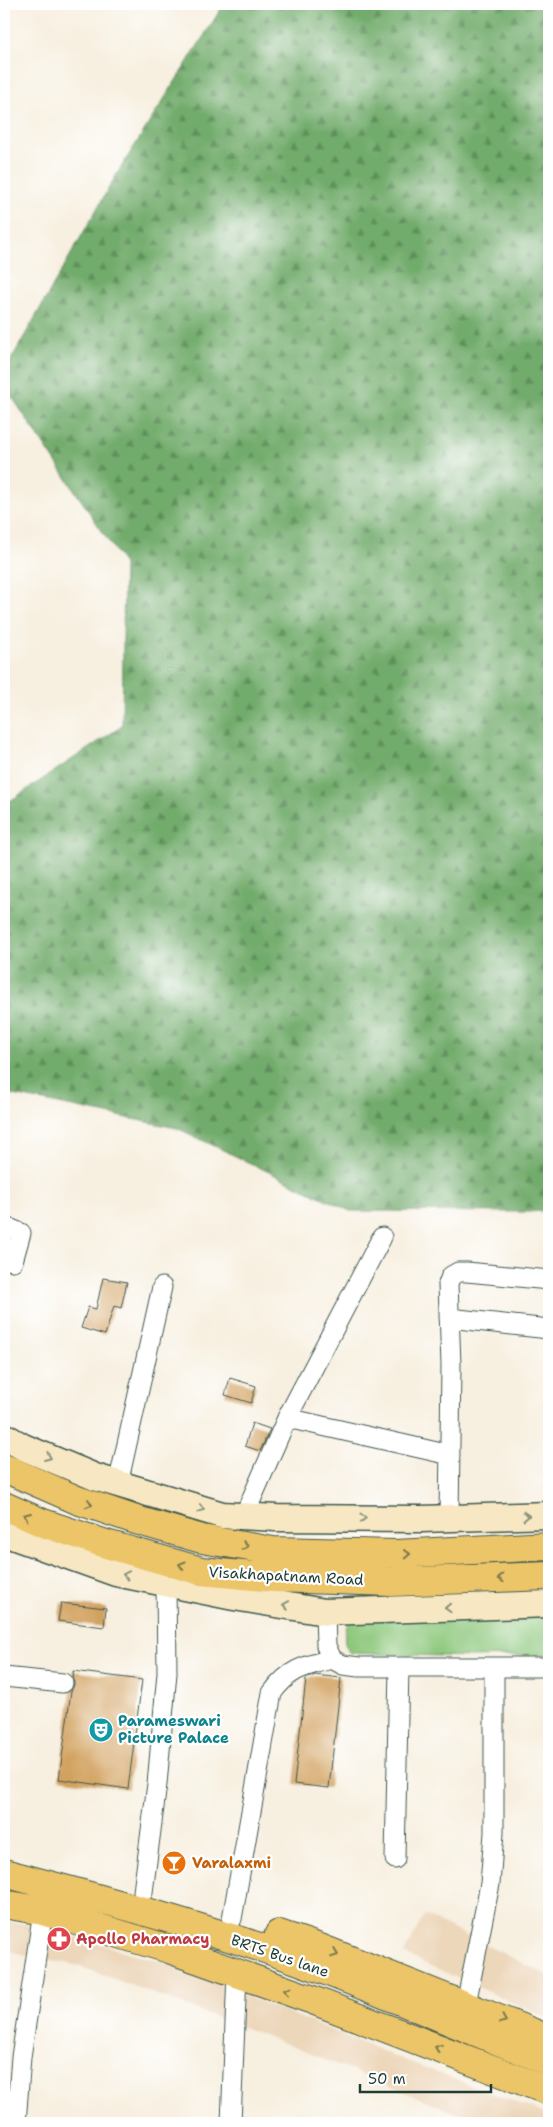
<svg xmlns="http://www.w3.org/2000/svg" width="553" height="2127" font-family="'Shantell Sans',sans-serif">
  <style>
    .built { fill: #edd7bb }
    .green { fill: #8dc87c; stroke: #568258 }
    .forest { fill: url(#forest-firs); stroke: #487450 }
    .building { fill: #d2a15f }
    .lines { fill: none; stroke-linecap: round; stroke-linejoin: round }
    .street-casing { stroke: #3f584e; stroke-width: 21 }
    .secondary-casing { stroke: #3f584e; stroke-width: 29 }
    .primary-casing { stroke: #3f584e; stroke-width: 30 }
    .street { stroke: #fff; stroke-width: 19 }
    .secondary { stroke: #f7e8c3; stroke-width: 26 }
    .primary { stroke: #ecc569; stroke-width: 28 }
    .oneway { stroke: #8b927c }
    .oneway2 { stroke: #7b7a4c }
    .labels { text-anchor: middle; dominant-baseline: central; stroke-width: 4.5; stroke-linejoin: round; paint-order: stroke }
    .street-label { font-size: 15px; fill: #1f3d34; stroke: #fff }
    .culture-label { font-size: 15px; font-weight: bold; fill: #0d838f; stroke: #fff; text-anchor: start }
    .food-label { font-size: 15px; font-weight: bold; fill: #c56008; stroke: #fff; text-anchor: start }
    .health-label { font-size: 15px; font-weight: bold; fill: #be3a42; stroke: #fff; text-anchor: start }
  </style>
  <defs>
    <pattern id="forest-firs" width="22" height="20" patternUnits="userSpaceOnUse" patternTransform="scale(1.25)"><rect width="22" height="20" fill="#72ac6c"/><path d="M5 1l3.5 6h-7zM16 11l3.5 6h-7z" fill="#5d8d5a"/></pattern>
  </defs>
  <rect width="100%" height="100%" fill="#fff"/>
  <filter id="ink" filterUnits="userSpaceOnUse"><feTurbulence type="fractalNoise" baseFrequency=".02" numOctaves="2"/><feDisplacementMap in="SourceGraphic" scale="10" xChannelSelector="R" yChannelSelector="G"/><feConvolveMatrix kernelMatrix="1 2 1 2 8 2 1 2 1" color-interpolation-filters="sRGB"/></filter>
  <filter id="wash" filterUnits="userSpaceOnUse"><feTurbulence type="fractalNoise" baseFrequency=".0096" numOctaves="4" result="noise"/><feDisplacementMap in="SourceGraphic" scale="20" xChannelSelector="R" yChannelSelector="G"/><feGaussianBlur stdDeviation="1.12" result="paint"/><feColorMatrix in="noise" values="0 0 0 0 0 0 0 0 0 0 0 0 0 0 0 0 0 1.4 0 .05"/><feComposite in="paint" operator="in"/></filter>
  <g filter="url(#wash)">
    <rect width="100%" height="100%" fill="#f7efdf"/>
    <path class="built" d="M424 1915 549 1976V2019L404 1954Z
      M4 1920 45 1928 168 1964 407 2061 549 2115V2123H481L259 2033 79 1966 4 1950Z"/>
    <path class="green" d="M352 1617H549V1655L472 1657 350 1653C341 1641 344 1629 352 1617Z"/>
    <path class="forest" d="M224 4H549V1210L529 1212 350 1211 177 1128 4 1093V805L122 726 124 564 4 385V372L115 177Z"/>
    <g id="blocks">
      <path class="building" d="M103 1278 127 1282 121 1308 114 1306 105 1335 81 1328 88 1307 96 1309Z
        M230 1378 256 1386 251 1403 225 1395Z
        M252 1423 270 1429 260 1451 245 1446Z
        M61 1603 106 1608 104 1627 58 1621Z
        M73 1671 142 1680 128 1789 59 1779 71 1691 74 1685Z
        M315 1675 341 1678 329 1788 294 1784 306 1679Z"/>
    </g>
  </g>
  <g filter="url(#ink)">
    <use href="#blocks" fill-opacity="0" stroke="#3f584e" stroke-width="1"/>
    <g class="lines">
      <defs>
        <path id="street" d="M4 1226 21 1233 13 1261 4 1259
          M449 1318 549 1329
          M287 1418 450 1455
          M118 1484 162 1287
          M244 1516 287 1418 382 1237
          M449 1518 451 1365 448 1284 451 1276 458 1272H467L549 1280
          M325 1612 326 1646 332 1659 343 1665 359 1667H549
          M4 1677 63 1683
          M395 1859 399 1667
          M143 1892 157 1784 167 1673 166 1583
          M232 1919 272 1693C289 1669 304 1666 332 1659
          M466 2004 490 1884 494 1833V1668
          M16 2123 21 2057 43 1911
          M231 2123 237 1973"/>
        <path id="secondary" d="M4 1436 23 1447 95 1477 222 1515 277 1518 421 1519 549 1515
          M4 1533 116 1573 234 1597 325 1612 549 1604"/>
        <path id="primary" d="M4 1468 77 1500 136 1520 202 1539 273 1551 396 1554 549 1546
          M4 1506 43 1523 106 1544 201 1571 274 1578 391 1582 549 1576
          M4 1873C103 1899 201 1926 297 1960 382 1991 465 2029 549 2061
          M4 1904 43 1911 169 1949 310 1999 549 2091
          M279 1934 320 1948 549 2039"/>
      </defs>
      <use href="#street" class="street-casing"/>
      <use href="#secondary" class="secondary-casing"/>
      <use href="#primary" class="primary-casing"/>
      <use href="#street" class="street"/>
      <use href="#secondary" class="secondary"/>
      <use href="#primary" class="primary"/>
    </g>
    <defs><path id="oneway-chevron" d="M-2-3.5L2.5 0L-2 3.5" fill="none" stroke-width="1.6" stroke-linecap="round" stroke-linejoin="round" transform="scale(1.25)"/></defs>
    <g class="oneway">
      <use href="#oneway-chevron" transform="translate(48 1457) rotate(23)"/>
      <use href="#oneway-chevron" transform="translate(201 1509) rotate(16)"/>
      <use href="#oneway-chevron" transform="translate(526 1516) rotate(-2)"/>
      <use href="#oneway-chevron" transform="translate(363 1518)"/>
      <use href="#oneway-chevron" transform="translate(126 1575) rotate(-169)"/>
      <use href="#oneway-chevron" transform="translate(286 1605) rotate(-171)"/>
      <use href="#oneway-chevron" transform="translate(448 1608) rotate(178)"/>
    </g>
    <g class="oneway2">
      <use href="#oneway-chevron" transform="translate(89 1504) rotate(19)"/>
      <use href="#oneway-chevron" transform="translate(27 1516) rotate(-156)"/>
      <use href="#oneway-chevron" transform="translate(245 1546) rotate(10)"/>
      <use href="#oneway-chevron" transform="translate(407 1554) rotate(-2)"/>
      <use href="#oneway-chevron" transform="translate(182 1565) rotate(-164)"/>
      <use href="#oneway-chevron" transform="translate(501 1578) rotate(178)"/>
      <use href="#oneway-chevron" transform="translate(335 1954) rotate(21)"/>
      <use href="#oneway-chevron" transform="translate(287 1991) rotate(-161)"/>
      <use href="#oneway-chevron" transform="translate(503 2020) rotate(22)"/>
      <use href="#oneway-chevron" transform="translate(438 2048) rotate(-159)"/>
    </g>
  </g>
  <defs>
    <symbol id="theatre-disc" viewBox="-11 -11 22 22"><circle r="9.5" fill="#0f9aa8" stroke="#fff"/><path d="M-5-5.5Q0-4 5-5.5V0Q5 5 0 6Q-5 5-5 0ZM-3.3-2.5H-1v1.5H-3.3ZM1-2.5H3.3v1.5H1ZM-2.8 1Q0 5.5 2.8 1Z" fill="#fff"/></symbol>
    <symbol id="bar-disc" viewBox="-11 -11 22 22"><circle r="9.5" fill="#e8710a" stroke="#fff"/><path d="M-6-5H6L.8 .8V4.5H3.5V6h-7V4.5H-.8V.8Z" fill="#fff"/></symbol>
    <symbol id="pharmacy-disc" viewBox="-11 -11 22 22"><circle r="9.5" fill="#e0444e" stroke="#fff"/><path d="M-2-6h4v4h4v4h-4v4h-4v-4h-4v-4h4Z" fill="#fff"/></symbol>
  </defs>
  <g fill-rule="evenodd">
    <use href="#theatre-disc" x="87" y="1716" width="28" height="28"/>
    <use href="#bar-disc" x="160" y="1849" width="28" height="28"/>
    <use href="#pharmacy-disc" x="45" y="1925" width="28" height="28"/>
  </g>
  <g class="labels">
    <g class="street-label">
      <text transform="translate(286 1576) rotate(3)">Visakhapatnam Road</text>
      <text transform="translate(280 1956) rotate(19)">BRTS Bus lane</text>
    </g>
    <g class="culture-label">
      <text x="118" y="1721">Parameswari<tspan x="118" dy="17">Picture Palace</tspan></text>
    </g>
    <g class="food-label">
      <text x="192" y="1863">Varalaxmi</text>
    </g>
    <g class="health-label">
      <text x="76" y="1939">Apollo Pharmacy</text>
    </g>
  </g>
  <rect width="553" height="2127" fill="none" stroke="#fff" stroke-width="20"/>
  <path d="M360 2084v8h131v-8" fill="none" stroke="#1f3d34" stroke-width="2.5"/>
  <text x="368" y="2084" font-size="15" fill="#1f3d34" stroke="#ffffff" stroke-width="4" paint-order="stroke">50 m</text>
</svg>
